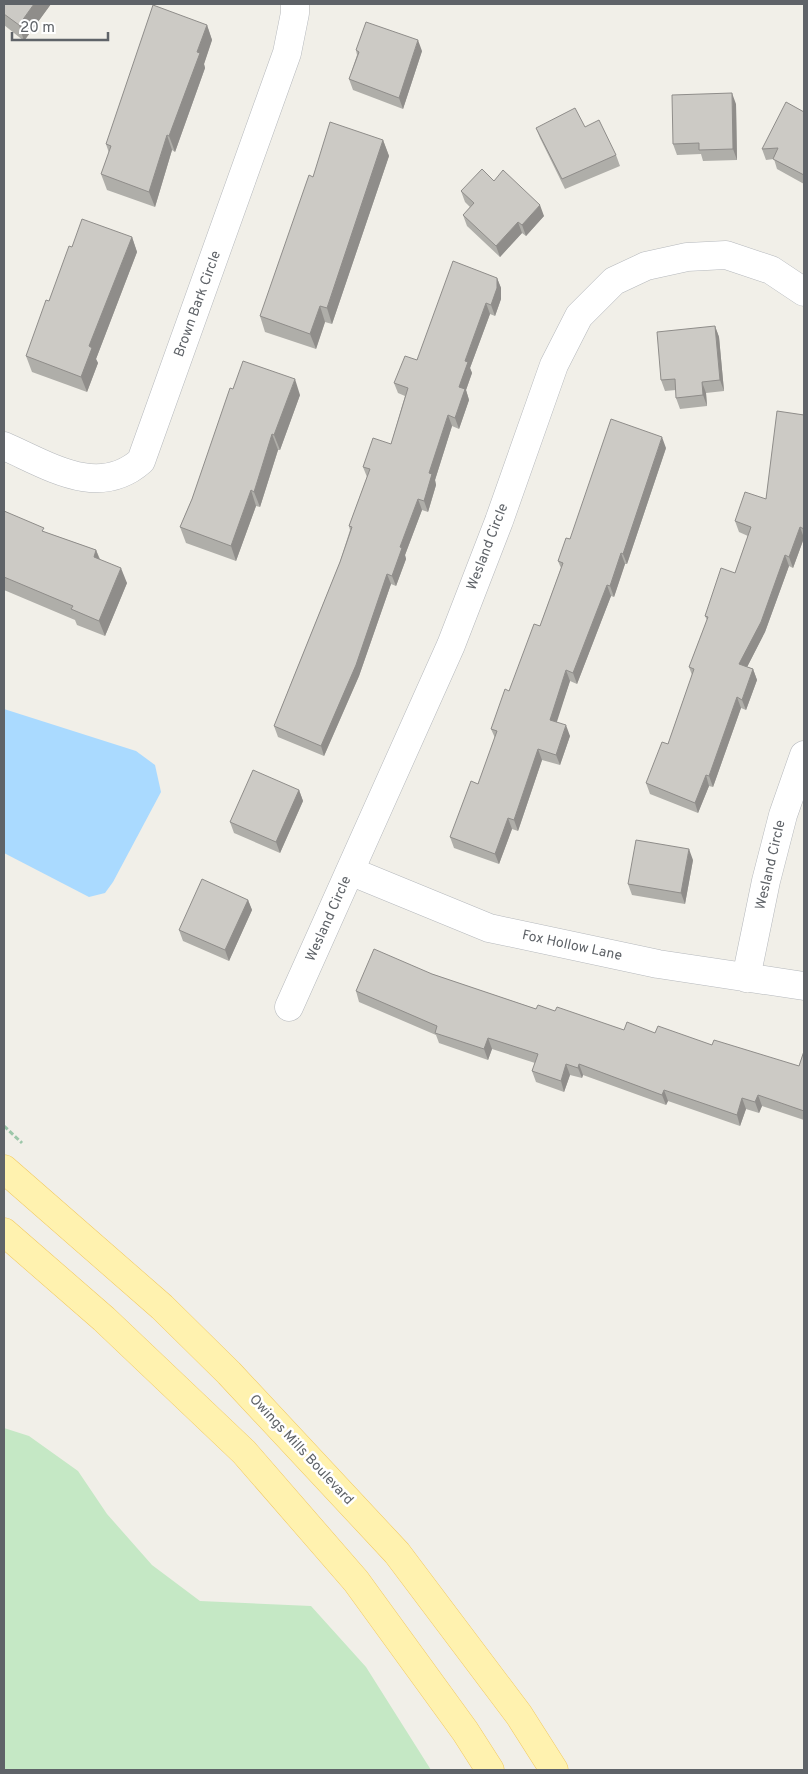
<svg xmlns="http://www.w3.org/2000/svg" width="808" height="1774" font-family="Overpass,sans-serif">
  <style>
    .green { fill: #c5e8c5 }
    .water { fill: #aadaff }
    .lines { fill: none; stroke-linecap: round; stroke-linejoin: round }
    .minor-casing { stroke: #b5b8bc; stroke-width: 29 }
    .major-casing { stroke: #f2c960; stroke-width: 29 }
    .path { stroke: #9cc7a9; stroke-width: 3; stroke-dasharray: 5 2.5; stroke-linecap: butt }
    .minor { stroke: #fff; stroke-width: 28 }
    .major { stroke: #fff2af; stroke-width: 28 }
    .wall { fill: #afaea9 }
    .shaded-wall { fill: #8f8d8a }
    .building { fill: #cccac5; stroke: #8f8d8a }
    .labels { text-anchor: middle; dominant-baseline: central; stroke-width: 5; stroke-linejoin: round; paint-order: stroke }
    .street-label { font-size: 14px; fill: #5f6368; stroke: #fff }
  </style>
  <rect width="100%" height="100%" fill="#f1efe8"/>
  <path class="green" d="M4 1428 29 1436 78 1471 107 1514 152 1565 200 1601 311 1606 366 1667 431 1770H4Z"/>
  <path class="water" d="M4 709 136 751 155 765 161 792 113 882 105 893 89 897 4 853Z"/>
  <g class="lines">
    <defs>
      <path id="minor" d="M4 446C48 465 98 499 141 461L287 53 295 13V4
        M350 871 489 928 658 964 804 986
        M746 978 766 881 783 815 804 755
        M289 1007 451 645 499 521 554 365 579 316 614 281 646 266 687 257 726 255 771 270 804 292"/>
      <path id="major" d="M4 1169 162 1307 229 1373 397 1553 519 1715 554 1770
        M4 1232 104 1319 244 1452 356 1581 465 1731 490 1770"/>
    </defs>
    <use href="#minor" class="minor-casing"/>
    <use href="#major" class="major-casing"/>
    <path class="path" d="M4 1126 22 1143"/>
    <use href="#minor" class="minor"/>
    <use href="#major" class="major"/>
  </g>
  <path class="wall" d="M4 4H51L24 41 4 25Z
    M207 25 212 40 204 64 205 68 175 152 172 150 155 207 107 190 101 174 109 153 106 144Z
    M356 50 422 51 403 109 353 90 349 79 357 55Z
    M736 104 737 160 703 161 701 154 677 155 673 144Z
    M804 112V184L777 169 774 159 766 160 762 149Z
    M585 127 616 155 620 166 565 189 540 138 536 128Z
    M383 140 389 156 332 324 325 322 316 349 265 332 260 316 313 177Z
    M494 181 544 216 526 236 522 233 500 257 467 226 463 215 470 207 465 202 461 191Z
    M132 237 137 252 96 359 98 363 87 392 32 372 26 356 49 301 72 247Z
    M497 278 501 288V299L495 316 490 314 470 368 472 373 466 390 469 400 459 429 452 426 435 480 436 485 428 512 422 510 405 555 406 559 396 586 391 584 359 676 324 756 278 737 274 726 340 562 350 530 349 526 367 477 363 467 391 444 405 396 398 393 394 383Z
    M715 326 719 337 724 391 706 393 707 406 680 409 676 398V390L665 391 661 380Z
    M233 389 300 395 280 450H278L260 507 256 506 236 561 186 543 180 527 192 499Z
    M804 415V538L793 568 789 566 765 632 747 667 753 669 757 680 746 710 741 708 713 787 709 786 698 813 650 794 646 783 668 744 692 675 689 667 707 620 705 616 735 573 748 536 739 532 735 521 766 499Z
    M666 448 627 564H625L614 597 611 596 577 684 570 681 556 722 570 736 560 765 542 760 518 831 512 829 499 864 454 848 450 837 478 784 495 738 491 729 540 626 561 568 558 561 570 539Z
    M4 511 45 532 96 550 100 559 127 583 105 636 77 625 75 620 4 590Z
    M299 790 303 801 280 853 234 833 230 822Z
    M693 860 685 904 632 895 628 884Z
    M248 900 252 910 229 961 183 941 179 930Z
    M432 974 536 1009 555 1011 624 1030 655 1033 712 1045 799 1066 804 1051V1120L762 1106 759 1113 746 1109 740 1126 668 1101 666 1105 583 1075 582 1078 570 1075 564 1092 536 1082 532 1071 535 1063 492 1049 488 1060 439 1043 436 1035 359 1002 356 991Z"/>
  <path class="shaded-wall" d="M34 4H51L24 41 19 25Z
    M207 25 212 40 204 64 205 68 175 152 169 136 197 52Z
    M418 40 422 51 403 109 399 98Z
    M732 93 736 104 737 160 733 149Z
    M167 135 172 150 155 207 149 192Z
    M383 140 389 156 332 324 327 308Z
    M540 205 544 216 526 236 522 225Z
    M518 222 522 233 500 257 496 246Z
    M132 237 137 252 96 359 98 363 87 392 81 377 89 346Z
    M497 278 501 288V299L495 316 491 305Z
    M486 303 490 314 470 368 472 373 466 390 469 400 459 429 455 418 459 387 465 361Z
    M320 306 325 322 316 349 310 334Z
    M715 326 719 337 724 391 720 380Z
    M295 379 300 395 280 450 274 435Z
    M702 382 706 393 707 406 703 395Z
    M448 415 452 426 435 480 436 485 428 512 424 501 429 473Z
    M272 434 278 450 260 507 254 492Z
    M662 437 666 448 627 564 623 554Z
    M251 490 256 506 236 561 231 546Z
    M418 499 422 510 405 555 406 559 396 586 392 576 400 547Z
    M800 527 804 538 793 568 789 557Z
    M96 550 102 566 94 557Z
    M621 553 625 564 614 597 610 586Z
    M785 555 789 566 765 632 743 675 739 664Z
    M121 568 127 583 105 636 99 621Z
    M387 574 391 584 359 676 324 756 321 746Z
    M607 585 611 596 577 684 573 673Z
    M753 669 757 680 746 710 742 700Z
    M566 670 570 681 554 731 550 720Z
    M737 697 741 708 713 787 709 776Z
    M566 725 570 736 560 765 556 755Z
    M538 749 542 760 518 831 514 820Z
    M706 775 709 786 698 813 695 803Z
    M299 790 303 801 280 853 276 842Z
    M508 818 512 829 499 864 495 854Z
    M689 849 693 860 685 904 681 893Z
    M248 900 252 910 229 961 225 950Z
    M488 1038 492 1049 488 1060 484 1049Z
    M566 1064 570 1075 564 1092 561 1081Z
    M579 1064 583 1075 582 1078 578 1068Z
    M664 1090 668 1101 666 1105 662 1095Z
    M758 1095 762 1106 759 1113 755 1102Z
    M742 1098 746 1109 740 1126 737 1115Z"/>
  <path class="building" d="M4 4H34L19 25 4 14Z
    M153 5 207 25 197 52 200 53 169 136 167 135 149 192 101 174 111 146 106 144Z
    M366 22 418 40 399 98 349 79 359 52 356 50Z
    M732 93 733 149 699 150V143L673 144 672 95Z
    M786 102 804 112V175L773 159 778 148 762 149Z
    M575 108 585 127 599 120 616 155 562 179 536 128Z
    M330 122 383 140 327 308 320 306 310 334 260 316 309 175 313 177Z
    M482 169 494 181 503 170 540 205 522 225 518 222 496 246 463 215 474 203 461 191Z
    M82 219 132 237 89 346 92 348 81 377 26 356 46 300 49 301 69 246 72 247Z
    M453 261 497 278V288L491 305 486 303 465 361 468 362 459 387 465 389 455 418 448 415 429 473 432 474 424 501 418 499 400 547 402 548 392 576 387 574 356 665 321 746 274 726 340 562 352 527 349 526 370 469 363 467 373 438 391 444 408 388 394 383 405 356 417 360Z
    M715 326 720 380 702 382 703 395 676 398 675 379 661 380 657 332Z
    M243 361 295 379 274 435 272 434 254 492 251 490 231 546 180 527 192 499 230 388 233 389Z
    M777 411 804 415V529L800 527 789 557 785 555 761 622 739 664 753 669 742 700 737 697 709 776 706 775 695 803 646 783 662 742 668 744 694 669 689 667 708 617 705 616 721 568 735 573 751 527 735 521 745 492 766 499Z
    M611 419 662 437 623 554 621 553 610 586 607 585 573 673 566 670 550 720 566 725 556 755 538 749 514 820 508 818 495 854 450 837 471 781 478 784 497 731 491 729 505 689 509 691 534 624 540 626 563 563 558 561 566 538 570 539Z
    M4 511 44 528 42 531 96 550 94 557 121 568 99 621 71 609 73 606 4 577Z
    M253 770 299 790 276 842 230 822Z
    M636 840 689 849 681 893 628 884Z
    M202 879 248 900 225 950 179 930Z
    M374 949 432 974 536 1009 538 1005 555 1011 557 1007 624 1030 627 1022 655 1033 658 1026 712 1045 714 1040 799 1066 804 1051V1111L758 1095 755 1102 742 1098 737 1115 664 1090 662 1095 579 1064 578 1068 566 1064 561 1081 532 1071 538 1054 488 1038 484 1049 435 1033 437 1026 356 991Z"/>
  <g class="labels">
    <g class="street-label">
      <text transform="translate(198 304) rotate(-70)">Brown Bark Circle</text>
      <text transform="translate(488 547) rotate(-69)">Wesland Circle</text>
      <text transform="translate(771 865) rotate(-77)">Wesland Circle</text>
      <text transform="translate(329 919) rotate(-66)">Wesland Circle</text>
      <text transform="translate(572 946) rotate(12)">Fox Hollow Lane</text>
      <text transform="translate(301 1450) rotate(47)">Owings Mills Boulevard</text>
    </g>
  </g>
  <rect width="808" height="1774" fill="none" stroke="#5f6368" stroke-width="10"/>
  <path d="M12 32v8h96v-8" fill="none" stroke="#5f6368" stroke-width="2.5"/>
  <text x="20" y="32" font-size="15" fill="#5f6368" stroke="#ffffff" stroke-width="4" paint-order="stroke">20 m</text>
</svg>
